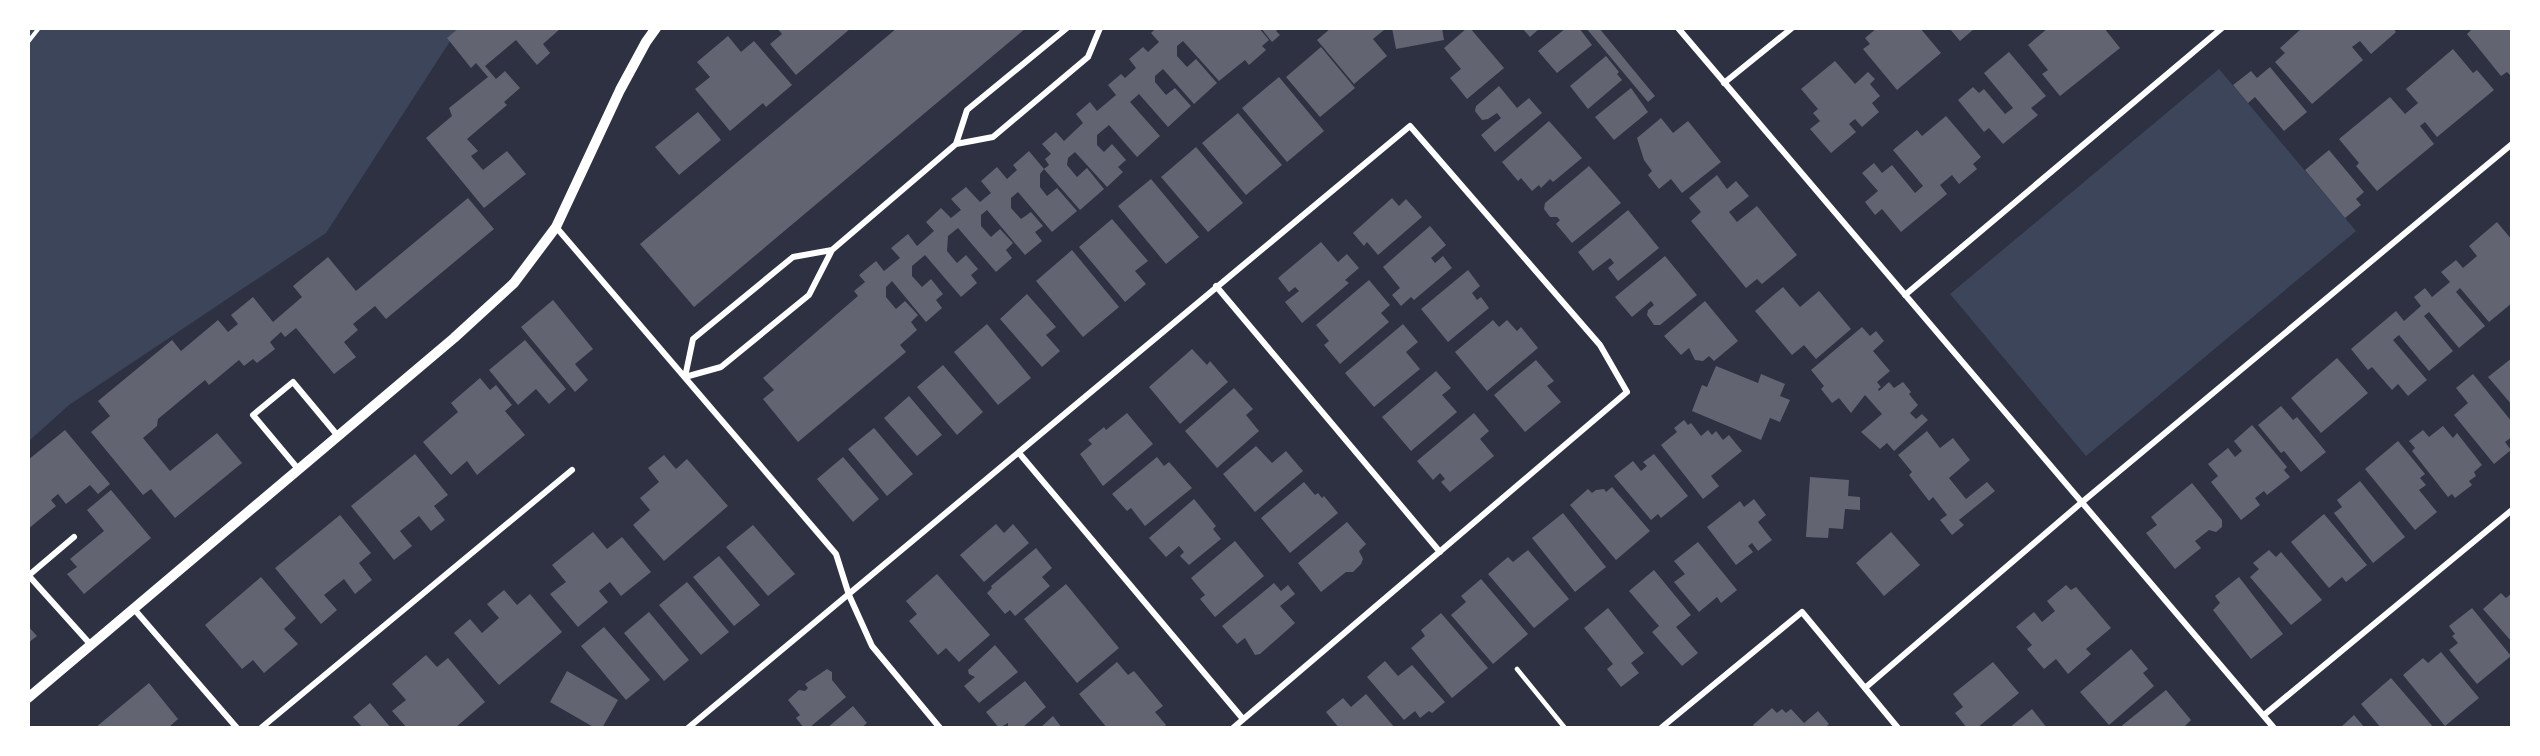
<svg xmlns="http://www.w3.org/2000/svg" width="2540" height="756" font-family="'Roboto Serif',serif">
  <style>
    .green { fill: #3c4559 }
    .building { fill: #626471 }
    .lines { fill: none; stroke-linecap: round; stroke-linejoin: round }
    .path { stroke: #fff; stroke-width: 4 }
    .service { stroke: #fff; stroke-width: 4.5 }
    .minor { stroke: #fff; stroke-width: 6 }
    .tertiary { stroke: #fff; stroke-width: 10 }
  </style>
  <rect width="100%" height="100%" fill="#2d3142"/>
  <path class="green" d="M29 29H458L326 233 69 405 29 441Z
    M2219 69 2356 231 2086 456 1950 294Z"/>
  <path class="building" d="M459 28H561L543 44 550 53 537 65 516 40 485 66 496 79 505 71 520 88 504 102 507 105 467 139 478 151 471 156 483 170 507 151 526 174 484 208 426 138 452 116 449 108 488 77 476 63 471 68 447 38Z
    M777 28H851L796 75 770 44 782 34Z
    M897 28H1026L694 307 640 244Z
    M1156 28H1259L1269 40 1262 46 1266 50 1249 65 1245 60 1219 81 1183 41 1177 46V56L1187 67 1196 59 1217 83 1194 104 1163 69 1155 76V82L1166 95 1175 88 1191 106 1168 127 1139 94 1130 102 1160 136 1137 157 1109 125 1097 135V145L1104 152 1112 144 1126 160 1118 167 1123 172 1107 187 1075 152 1068 158 1067 165 1077 177 1087 168 1104 189 1080 210 1044 169 1040 174V187L1047 196 1057 188 1077 211 1052 232 1018 192 1011 198V208L1021 219 1031 212 1043 226 1035 232 1042 241 1025 255 987 210 981 215V226L991 237 1000 229 1013 243 1006 250 1012 258 996 272 958 228 948 236 947 251 957 263 966 255 978 269 971 275 977 283 961 297 925 255 912 266V276L922 287 931 279 943 294 936 300 942 308 926 322 892 281 886 287V297L896 309 905 301 918 315 911 322 917 330 900 345 906 352 798 442 763 399 774 390 763 378 858 296 854 291 865 282 859 275 876 261 884 271 900 258 891 248 908 234 917 246 934 231 926 222 941 208 951 218 961 210 951 199 966 187 980 202 991 193 981 181 997 167 1007 179 1017 170 1013 165 1029 151 1044 169 1049 165 1045 159 1051 154 1042 144 1056 132 1064 141 1083 123 1076 114 1090 102 1097 111 1116 95 1108 85 1121 74 1125 78 1136 68 1129 59 1143 47 1148 52 1159 42 1151 33Z
    M1261 28H1279L1276 31 1280 35 1272 42Z
    M1331 28H1383L1384 30 1373 39 1387 56 1354 84 1317 40Z
    M1392 28H1442L1444 40 1396 49Z
    M1467 28H1470L1504 68 1467 99 1450 78 1461 69 1444 48Z
    M1522 28H1540L1530 37Z
    M1566 28H1579L1592 45 1557 73 1538 51Z
    M1586 28H1599L1655 96 1648 102Z
    M1877 28H1920L1941 53 1897 90 1863 49 1870 44 1865 38Z
    M1949 28H1975L1960 41Z
    M2048 28H2104L2120 48 2060 96 2042 74 2048 70 2028 45Z
    M2302 28H2393L2396 32 2371 54 2360 41 2352 47 2363 60 2312 104 2275 62 2285 53 2280 48Z
    M2473 28H2512V77L2507 72 2501 76 2467 34Z
    M728 36 741 52 754 41 792 85 766 107 763 103 730 131 695 89 710 77 697 62Z
    M1321 47 1355 88 1320 117 1286 77Z
    M2453 49 2473 73 2477 70 2494 90 2437 137 2425 122 2420 126 2434 144 2377 191 2356 166 2359 163 2339 139 2390 97 2405 114 2418 103 2406 89Z
    M2009 52 2046 96 2031 108 2038 115 2003 144 1989 128 1984 132 1958 100 1973 87 1979 93 1984 89 2005 114 2013 108 1984 73Z
    M1606 56 1619 72 1617 74 1622 80 1588 109 1570 86Z
    M1835 61 1855 84 1868 72 1875 79 1870 84 1880 96 1872 103 1879 112 1862 127 1855 119 1849 124 1856 132 1831 153 1810 129 1820 121 1813 113 1818 109 1801 89Z
    M2270 67 2307 112 2284 131 2255 97 2248 103 2233 85 2251 71 2257 78Z
    M1279 77 1324 131 1287 162 1242 108Z
    M1499 86 1517 108 1529 98 1542 113 1495 152 1481 135 1501 118 1497 113 1488 119 1482 120 1475 111 1476 106Z
    M1631 88 1648 112 1614 140 1595 117Z
    M698 112 721 140 679 175 655 147Z
    M1238 113 1282 165 1246 195 1202 143Z
    M1946 116 1981 157 1973 164 1977 169 1959 184 1952 175 1940 185 1947 194 1901 232 1882 209 1875 215 1865 202 1878 191 1862 173 1874 163 1882 173 1892 165 1915 193 1923 186 1893 150 1917 130 1922 136Z
    M1661 118 1673 133 1688 121 1721 162 1682 193 1671 179 1659 189 1648 175 1652 171 1644 160 1637 138Z
    M1549 121 1582 158 1553 182 1550 179 1541 188 1539 185 1532 191 1521 178 1518 181 1502 162Z
    M1196 147 1243 203 1208 232 1161 177Z
    M2329 150 2364 192 2356 199 2361 205 2345 218 2305 170Z
    M1589 166 1621 203 1572 243 1556 224 1560 220 1557 217H1550L1544 209 1545 203Z
    M1717 175 1727 189 1736 181 1749 196 1729 212 1737 222 1757 206 1797 255 1762 284 1757 279 1746 288 1691 221 1701 212 1689 198Z
    M1151 179 1199 237 1166 264 1118 206Z
    M468 198 494 229 386 319 375 306 353 324 358 330 344 342 356 357 334 374 296 328 285 337 281 332 270 342 275 349 257 363 253 359 244 366 239 360 209 385 205 380 158 419 157 426 143 438 170 471 217 433 242 463 175 518 151 489 143 495 91 432 110 416 98 401 172 340 181 351 218 320 228 332 238 324 231 315 253 297 273 322 302 297 293 286 328 257 356 291Z
    M1392 198 1399 206 1406 199 1422 217 1378 255 1367 242 1364 246 1353 233Z
    M1628 210 1659 248 1618 281 1608 268 1614 263 1610 258 1593 271 1578 252Z
    M1112 219 1148 261 1135 271 1146 284 1125 302 1079 247Z
    M2497 222 2512 240V303L2489 322 2460 288 2456 292 2485 326 2459 348 2429 312 2424 316 2453 351 2429 371 2399 335 2393 340 2427 380 2408 396 2398 384 2392 390 2372 367 2368 370 2351 349 2396 311 2404 321 2421 306 2414 297 2425 288 2432 297 2450 282 2441 272 2456 260 2463 268 2477 256 2469 246Z
    M1430 226 1446 245 1431 258 1435 263 1443 256 1452 268 1414 300 1411 297 1401 306 1392 295 1400 288 1383 267Z
    M1321 242 1338 262 1347 254 1359 268 1345 280 1349 283 1302 323 1285 302 1299 291 1295 287 1289 292 1278 278Z
    M1072 250 1119 307 1083 337 1036 281Z
    M1665 256 1697 295 1660 325H1654L1647 315 1648 310 1654 305 1651 301 1632 317 1615 297Z
    M1468 270 1480 286 1472 293 1477 300 1481 297 1489 308 1448 342 1421 309Z
    M1369 280 1390 305 1381 313 1389 322 1340 364 1324 345 1329 341 1316 325Z
    M1783 287 1800 307 1819 291 1851 329 1816 359 1804 345 1792 355 1755 311Z
    M1027 294 1056 327 1046 335 1060 351 1042 367 1000 319Z
    M553 300 593 349 575 364 588 380 575 392 521 327Z
    M1705 301 1738 341 1714 361 1709 356 1703 361 1695 360 1689 348 1681 355 1664 336Z
    M1493 320 1499 327 1507 320 1517 331 1521 327 1538 348 1487 391 1455 352Z
    M987 324 1031 378 998 405 954 352Z
    M1403 324 1418 342 1406 352 1420 369 1374 407 1345 373Z
    M1862 327 1870 336 1876 331 1884 341 1873 351 1890 371 1877 382 1881 387 1878 389 1879 391 1889 382 1894 388 1903 382 1911 392 1909 394 1918 405 1910 413 1916 419 1922 414 1928 420 1894 451 1887 443 1880 449 1861 432 1882 414 1865 395 1851 413 1839 398 1832 403 1821 389 1824 386 1811 370Z
    M525 340 566 389 549 404 536 389 518 405 489 370Z
    M1192 349 1207 365 1210 361 1228 382 1180 424 1149 387Z
    M2337 358 2368 393 2321 433 2291 398Z
    M2512 358V405L2488 377Z
    M1536 360 1554 381 1547 386 1561 402 1525 432 1494 395Z
    M943 365 983 412 957 435 917 387Z
    M1716 366 1758 383 1761 374 1785 384 1780 396 1790 400 1780 422 1770 418 1761 440 1692 411 1702 385 1707 387Z
    M1436 371 1451 388 1442 395 1457 412 1411 451 1382 417Z
    M2473 374 2512 422V437L2505 442 2511 450 2494 464 2454 415 2468 403 2456 388Z
    M480 378 490 390 496 385 512 405 505 411 525 435 477 475 467 461 451 475 423 442 458 412 451 403Z
    M1234 388 1253 409 1246 415 1259 431 1217 468 1185 431Z
    M909 396 942 435 917 456 884 418Z
    M2281 406 2293 420 2297 417 2326 452 2301 472 2284 451 2281 453 2258 425Z
    M1127 413 1153 444 1103 486 1080 454 1092 444 1088 440 1104 427 1106 430Z
    M1474 413 1489 431 1480 439 1494 456 1450 492 1441 482 1445 479 1440 473 1433 480 1417 461Z
    M1684 420 1688 425 1691 423 1701 436 1708 430 1712 435 1716 431 1723 440 1729 435 1742 451 1711 476 1719 486 1703 499 1661 445 1677 432 1674 428Z
    M2252 425 2287 467 2284 470 2290 477 2267 495 2264 491 2255 498 2260 505 2241 520 2211 482 2218 476 2208 464 2228 448 2235 457 2242 451 2234 441Z
    M2443 426 2453 438 2457 433 2482 465 2474 472 2476 476 2469 481 2472 485 2455 498 2452 494 2448 497 2412 451 2415 448 2409 441 2423 430 2429 437Z
    M874 428 913 474 887 496 848 449Z
    M65 430 110 484 98 494 90 485 66 504 58 494 51 500 56 506 28 529V460Z
    M1927 431 1940 448 1953 438 1970 460 1949 478 1966 499 1987 482 1995 491 1959 520 1964 525 1952 535 1940 520 1947 515 1933 497 1929 501 1909 475 1912 472 1898 455Z
    M2398 441 2425 474 2420 478 2426 485 2419 490 2437 512 2415 530 2365 469Z
    M1256 446 1272 463 1286 451 1303 471 1255 512 1223 474Z
    M415 454 448 495 434 506 445 520 431 531 419 516 400 531 412 546 394 560 351 506Z
    M1654 454 1688 496 1661 518 1658 514 1651 520 1614 476 1633 461 1641 471 1647 466 1643 462Z
    M664 455 676 469 687 459 728 506 664 561 633 525 650 510 640 498 659 482 648 468Z
    M843 457 879 499 853 522 817 479Z
    M1157 457 1164 466 1169 462 1192 488 1145 526 1131 508 1127 511 1112 494Z
    M1810 477 1849 480 1848 496 1860 497V510L1845 509 1843 529 1829 528 1828 538 1806 537Z
    M2360 481 2405 537 2373 563 2334 513 2342 507 2337 500Z
    M1304 482 1315 495 1318 493 1322 498 1324 496 1338 513 1290 553 1261 518Z
    M2192 483 2222 520V527L2216 532 2209 530 2195 541 2201 548 2175 569 2146 533 2157 525 2151 517Z
    M1612 487 1650 531 1616 560 1570 505 1588 489 1592 493 1596 490 1604 489 1606 492Z
    M111 490 151 538 84 594 67 574 77 567 70 559 104 531 87 510Z
    M1194 499 1216 526 1213 529 1221 539 1189 565 1180 556 1184 552 1179 546 1166 557 1149 538Z
    M1754 499 1766 515 1758 522 1772 540 1758 551 1752 543 1748 546 1753 552 1736 565 1707 527 1740 501 1744 507Z
    M1563 513 1606 567 1575 592 1532 538Z
    M2324 514 2367 565 2346 582 2342 577 2329 588 2291 542Z
    M340 515 371 553 359 563 372 580 355 594 344 579 324 595 337 610 321 624 275 568Z
    M1347 522 1366 544 1359 551 1363 559 1361 564 1353 572H1346L1321 592 1298 563Z
    M996 524 1004 533 1013 524 1029 543 984 582 960 555Z
    M753 525 795 574 768 596 726 547Z
    M593 532 607 549 622 537 651 572 621 596 610 582 599 591 608 602 578 627 550 594 566 582 552 565Z
    M1891 532 1920 565 1884 596 1856 563Z
    M1235 541 1264 576 1215 617 1200 599 1205 595 1191 578Z
    M1698 542 1737 590 1721 603 1717 597 1699 612 1674 582 1685 574 1674 561Z
    M1036 548 1052 568 1042 577 1050 586 1015 616 1010 610 1005 614 987 593 992 588 991 586Z
    M1528 550 1569 599 1534 628 1488 574 1508 557 1513 562Z
    M2269 550 2276 557 2281 552 2322 600 2291 625 2250 577 2259 569 2253 563Z
    M719 556 760 605 734 626 693 577Z
    M1654 570 1691 615 1676 627 1698 653 1682 666 1652 632 1659 626 1629 591Z
    M937 574 990 635 959 662 946 648 938 655 909 621 917 614 906 601Z
    M261 577 296 618 284 629 298 644 264 673 253 660 242 669 205 625Z
    M2239 577 2283 634 2251 659 2213 610 2220 603 2215 596Z
    M1481 579 1528 634 1493 664 1451 615 1466 602 1461 596Z
    M687 582 729 632 701 655 659 605Z
    M1274 583 1281 591 1288 585 1295 594 1280 606 1295 623 1260 654 1255 655 1245 638 1237 644 1222 626Z
    M1066 584 1119 648 1077 683 1024 619Z
    M2066 585 2071 590 2076 587 2111 628 2086 649 2091 654 2068 674 2056 659 2044 669 2027 649 2032 645 2016 627 2034 612 2042 622 2055 611 2047 601Z
    M504 590 517 605 530 594 562 632 499 685 454 633 470 619 482 633 499 618 487 604Z
    M2501 593 2506 598 2512 593V642L2483 609Z
    M1608 608 1644 653 1631 663 1639 673 1621 687 1607 669 1613 664 1584 628Z
    M2472 608 2511 656 2477 684 2449 650 2458 643 2452 636 2455 634 2449 626Z
    M649 612 689 660 664 681 624 633Z
    M1441 613 1488 668 1452 698 1411 648 1425 636 1421 630Z
    M28 626 37 636 28 643Z
    M604 627 650 680 626 700 581 646Z
    M995 645 1018 672 979 703 964 686 975 677 969 674 968 670Z
    M2131 649 2148 669 2143 673 2154 686 2109 725 2080 692Z
    M2441 652 2479 698 2445 726 2403 675 2423 658 2428 663Z
    M426 655 437 667 448 658 485 702 455 728H407L392 711 406 700 392 684Z
    M1385 661 1398 676 1412 665 1445 702 1432 713 1429 711 1420 718 1415 711 1404 720 1367 677Z
    M1117 662 1128 675 1134 671 1163 706 1155 712 1166 725 1163 728H1107L1079 694Z
    M1993 662 2019 693 1977 728H1967L1955 713 1963 707 1953 694Z
    M827 669 832 672V680L846 697 809 728H804L796 718 800 715 788 700 799 690 805 691 808 688 805 684Z
    M567 671 618 700 602 728H595L550 702Z
    M2391 678 2434 728H2381L2361 704Z
    M1025 681 1046 707 1022 728H1008V723L999 728 986 712Z
    M149 683 178 719 168 728H95Z
    M2166 690 2191 720 2183 728H2119Z
    M1366 694 1395 728H1339L1326 712 1343 698 1351 707Z
    M370 703 391 728H363L353 717Z
    M853 706 867 723 861 728H827Z
    M1772 708 1777 713 1782 709 1786 713 1791 709 1804 723 1818 711 1829 724 1825 728H1755L1753 725Z
    M2032 709 2047 728H2009Z
    M2354 715 2365 728H2340Z
    M1053 716 1062 728H1040Z"/>
  <g class="lines">
    <path class="path" d="M28 42 39 28"/>
    <path class="service" d="M1517 669 1565 728"/>
    <path class="minor" d="M1678 28 2274 728
      M1724 83 1792 28
      M956 144 967 110 1067 28
      M556 227 836 554 849 595 872 646 940 728
      M832 250 793 257 693 339 685 377 721 367 809 295 832 250 956 144 993 137 1088 57 1100 28
      M1216 286 1440 552
      M1905 295 2222 28
      M1019 453 1243 719
      M299 470 253 415 293 382 338 436
      M28 576 74 537
      M29 576 91 645
      M134 609 237 728
      M1865 688 2081 503 2512 144
      M2264 715 2512 510
      M261 728 572 470
      M688 728 1410 126 1600 345 1627 392 1233 728
      M1661 728 1802 612 1898 728"/>
    <path class="tertiary" d="M28 698 454 338 514 283 556 227 620 90 646 42 656 28"/>
  </g>
  <rect width="2540" height="756" fill="none" stroke="#ffffff" stroke-width="60"/>
</svg>
